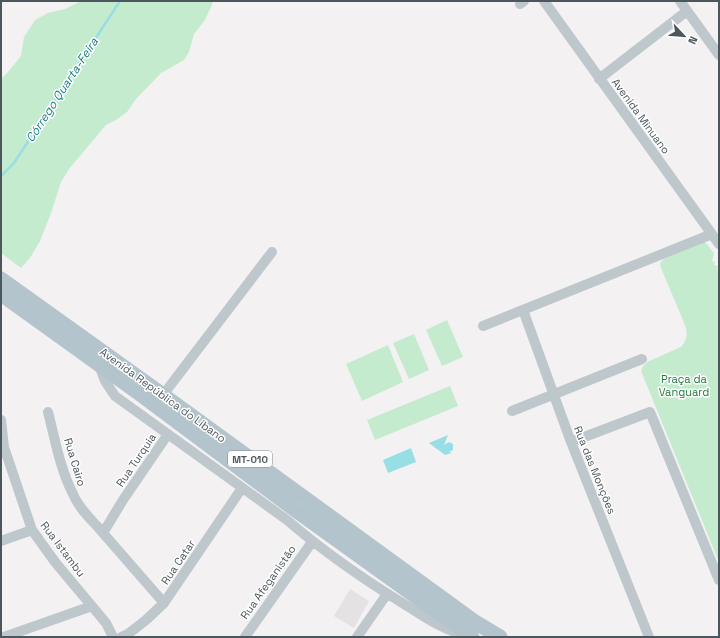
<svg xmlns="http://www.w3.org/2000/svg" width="720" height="638" font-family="'Space Grotesk',sans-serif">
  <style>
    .education { fill: #e4e2e3 }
    .green { fill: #c5ebce }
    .water { fill: #97dfe4 }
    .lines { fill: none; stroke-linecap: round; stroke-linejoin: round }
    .stream { stroke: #97dfe4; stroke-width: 2.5 }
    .minor { stroke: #bec7cc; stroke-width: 10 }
    .primary { stroke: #b4c4cd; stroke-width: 15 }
    .labels { text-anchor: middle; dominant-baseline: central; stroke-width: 3; stroke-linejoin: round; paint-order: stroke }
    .shield { fill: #fff; stroke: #81898e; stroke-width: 1 }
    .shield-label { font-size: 10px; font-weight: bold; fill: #4b575d }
    .street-label { font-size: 11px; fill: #4b575d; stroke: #fff }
    .park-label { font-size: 11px; fill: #227840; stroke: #fff }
    .water-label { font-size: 12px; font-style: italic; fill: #1a7d83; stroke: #fff }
  </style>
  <rect width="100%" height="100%" fill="#f3f1f2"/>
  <path class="education" d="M350 589 369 601 354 628 334 616Z"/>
  <path class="green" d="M81 1H213L212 5 205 20 194 34 189 52 184 60 161 73 136 99 127 112 116 120 106 125 69 169 61 182 51 213 40 241 30 258 21 268 1 253V79L8 72 21 56 24 37 35 20 48 13 65 9Z
    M705 242 714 253 712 261 715 262 714 265 718 266 717 269 719 270V562L641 371 643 366 647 362 681 347C687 340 688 334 685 325L661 268 660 263 666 257Z
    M447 320 463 357 442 366 426 330Z
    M414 334 429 370 409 379 393 343Z
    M388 345 403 382 362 401 346 364Z
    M450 386 458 406 375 440 367 420Z"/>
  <path class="water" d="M448 435 444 445 449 442 453 444V450L449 452 452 453 445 455 429 443Z
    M411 448 416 462 388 473 383 460Z"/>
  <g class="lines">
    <path class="stream" d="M1 176 14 163 120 1"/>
    <path class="minor" d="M544 1 719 244
      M680 1 719 55
      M520 4 524 1
      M599 79 687 11
      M523 310 571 442 649 637
      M483 326 712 234
      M99 365 105 381 115 396 287 520C323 551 363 579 404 604 424 616 441 629 464 635
      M163 395 272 252
      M512 411 642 359
      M48 412C55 439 60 469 73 494 79 509 93 521 103 533
      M1 420 4 447 32 530 55 562 106 623 113 637
      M571 442 650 412 719 580
      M1 541 32 530
      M164 603 103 533 123 500 168 434
      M4 637 92 606
      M121 637 128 634 146 620 164 603 242 488
      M245 637 312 542
      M357 637 387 594"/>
    <path class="primary" d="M1 279 163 395 475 622 500 637
      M1 294 140 394 294 509 472 637"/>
  </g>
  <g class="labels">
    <rect class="shield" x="228" y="451" width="44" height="16" rx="3"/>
    <g class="shield-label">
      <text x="250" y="459">MT-010</text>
    </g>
    <g class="street-label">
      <text transform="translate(641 116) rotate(54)">Avenida Minuano</text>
      <text transform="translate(163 395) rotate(36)">Avenida República do Líbano</text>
      <text transform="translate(136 460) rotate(-56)">Rua Turquia</text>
      <text transform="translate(75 462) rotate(73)">Rua Cairo</text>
      <text transform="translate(595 470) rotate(68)">Rua das Monções</text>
      <text transform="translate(63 549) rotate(53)">Rua Istambu</text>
      <text transform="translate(178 562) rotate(-56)">Rua Catar</text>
      <text transform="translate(268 582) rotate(-55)">Rua Afeganistão</text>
    </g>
    <g class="park-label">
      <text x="684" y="379">Praça da<tspan x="684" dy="13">Vanguard</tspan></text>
    </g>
    <g class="water-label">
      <text transform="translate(62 90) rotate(-57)">Córrego Quarta-Feira</text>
    </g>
  </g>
  <rect width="720" height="638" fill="none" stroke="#4b575d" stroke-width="4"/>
  <g transform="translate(684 36) rotate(116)" stroke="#ffffff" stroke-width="3" paint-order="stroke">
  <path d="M0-3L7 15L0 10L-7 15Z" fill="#4b575d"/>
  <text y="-6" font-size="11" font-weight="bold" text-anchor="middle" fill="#4b575d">N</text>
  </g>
</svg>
